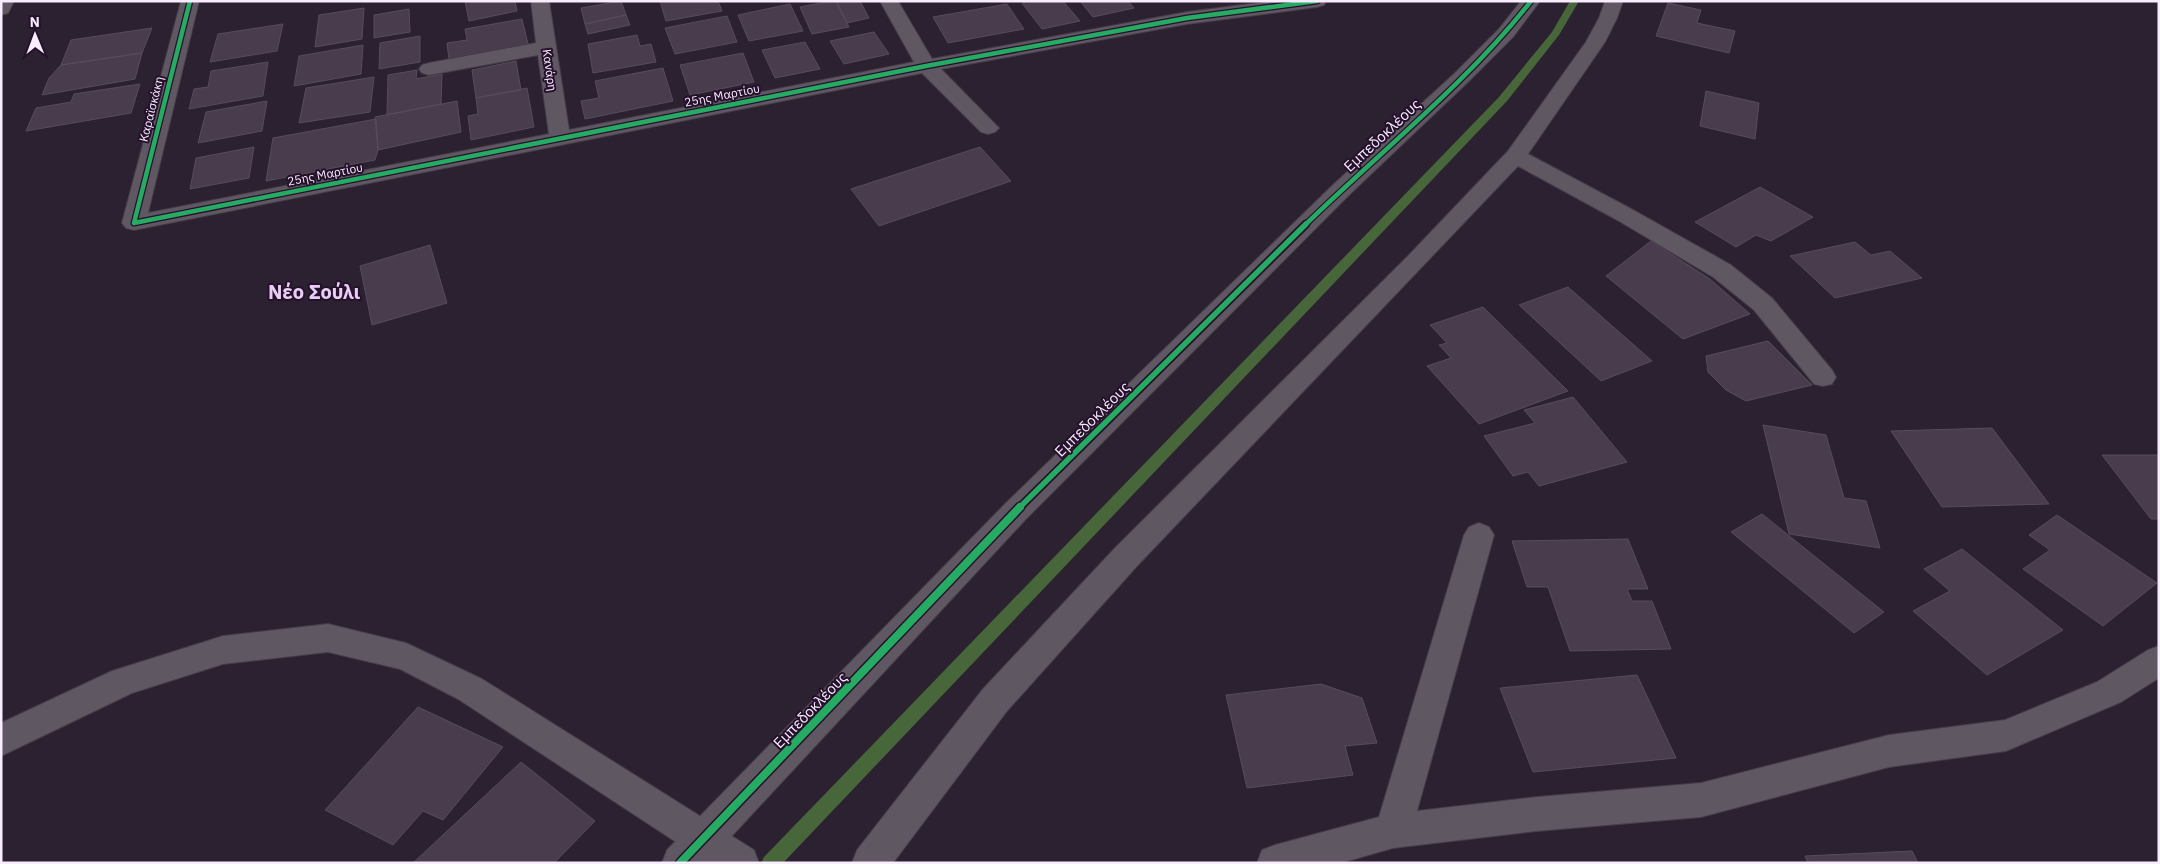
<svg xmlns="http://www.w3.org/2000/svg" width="2160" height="864" font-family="'IBM Plex Sans',sans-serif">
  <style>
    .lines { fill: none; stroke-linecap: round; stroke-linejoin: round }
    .stream { fill: #476639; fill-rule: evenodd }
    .building { fill: #493d4d; stroke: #564c5a }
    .street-casing { stroke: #453c49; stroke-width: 2 }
    .secondary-casing { stroke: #453c49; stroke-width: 2 }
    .street { fill: #5f5762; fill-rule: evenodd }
    .secondary { fill: #5f5762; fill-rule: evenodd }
    .cycleway-far2-casing { stroke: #25112c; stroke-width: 7 }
    .cycleway-far1-casing { stroke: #25112c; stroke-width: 9 }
    .cycleway-casing { stroke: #25112c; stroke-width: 11 }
    .cycleway-far2 { stroke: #26ab63; stroke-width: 4.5 }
    .cycleway-far1 { stroke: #26ab63; stroke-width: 5.5 }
    .cycleway { stroke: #26ab63; stroke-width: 8 }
    .labels { text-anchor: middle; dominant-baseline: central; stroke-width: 4; stroke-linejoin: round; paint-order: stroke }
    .far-street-label { font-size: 12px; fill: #f9ecfe; stroke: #25112c }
    .street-label { font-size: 15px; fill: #f9ecfe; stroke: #25112c }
    .district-label { font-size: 20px; font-weight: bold; fill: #e8cef2; stroke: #25112c }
  </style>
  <rect width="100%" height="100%" fill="#2c2130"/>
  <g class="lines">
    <path class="stream" d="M1570 1H1579L1559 35 1507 101 783 863H761L764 857 1499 97 1552 32Z"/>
  </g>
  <path class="building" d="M465 1H515L517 11 469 21Z
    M621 1 626 15 585 24 581 8Z
    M660 1H718L722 11 666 21Z
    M831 1H836L849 27 812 34 800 7Z
    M836 1H860L869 18 847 23Z
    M1032 1H1063L1080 21 1042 29 1022 3Z
    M1080 1H1128L1134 8 1093 17Z
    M1668 3 1701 10 1697 23 1735 31 1729 53 1656 36Z
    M790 4 803 31 749 41 738 15Z
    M1007 4 1024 29 948 43 933 17Z
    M364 8 362 39 315 47 319 15Z
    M409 9 410 32 374 38V15Z
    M626 15 630 25 588 34 585 24Z
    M727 16 737 42 675 54 665 28Z
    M522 19 528 44 449 60 447 43 467 40 465 29Z
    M283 24 277 51 210 62 218 34Z
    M152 28 142 53 61 65 71 40Z
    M874 32 889 54 844 64 830 41Z
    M637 35 640 46 651 44 656 62 593 73 588 44Z
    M420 36V62L379 69 380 43Z
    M805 42 820 69 775 78 762 50Z
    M363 45 361 74 294 86 299 56Z
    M142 53 135 79 42 95 49 78 61 65Z
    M743 53 754 82 690 95 680 65Z
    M516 61 521 90 476 98 472 70Z
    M268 62 263 96 189 109 194 89 208 87 211 71Z
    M663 68 673 101 585 119 581 101 599 98 595 81Z
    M417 70 416 79 442 74 441 104 387 115 388 75Z
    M374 77 370 112 299 123 306 88Z
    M140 84 131 113 26 131 36 108 71 102 74 94Z
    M527 88 534 127 471 140 468 116 478 114 476 98Z
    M1706 91 1759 103 1755 139 1700 126Z
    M267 101 262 131 198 143 206 112Z
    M457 101 461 132 378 150 375 117Z
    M376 119 378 150 375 160 266 181 273 138Z
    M254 147 249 178 190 189 196 158Z
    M980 147 1011 181 879 226 851 189Z
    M1760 187 1813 217 1771 241 1756 235 1736 247 1695 222Z
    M1651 241 1710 279 1750 314 1683 339 1606 276Z
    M1855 242 1871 255 1890 251 1922 278 1835 298 1790 256Z
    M430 245 447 303 372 325 360 266Z
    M1568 287 1652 361 1601 381 1519 305Z
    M1483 307 1568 391 1479 424 1427 366 1451 358 1439 345 1447 343 1430 325Z
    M1768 341 1812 385 1746 401 1726 390 1708 372 1706 356Z
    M1573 397 1627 462 1539 486 1528 472 1513 476 1484 436 1535 423 1524 410Z
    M1763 425 1826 435 1844 498 1866 501 1880 548 1789 534Z
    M1992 428 2049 504 1942 507 1891 431Z
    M2102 455H2159V519H2151Z
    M1762 514 1884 612 1854 633 1731 532Z
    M2057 515 2157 583 2103 626 2023 569 2050 550 2029 535Z
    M1628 539 1648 589H1627L1632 601H1652L1671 649 1570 651 1548 587H1527L1512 541Z
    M1962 549 2063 630 1987 675 1913 611 1950 591 1924 569Z
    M1637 675 1676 758 1533 772 1500 688Z
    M1321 684 1362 698 1377 743 1345 746 1353 775 1247 788 1226 695Z
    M418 707 503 747 443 820 423 811 393 845 325 810Z
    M521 762 595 821 554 863H413Z
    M1912 851 1918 863H1808L1805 856Z"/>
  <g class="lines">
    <defs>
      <path id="street" d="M1 1H14L8 13 1 15Z
        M181 1H199L148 213 549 134 538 55 429 75 422 73 419 69 422 65 429 63 536 43 531 1H549L569 130 914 62 880 1H898L932 59 1187 12 1273 1H1326L1324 5 1317 7 1187 24 941 69 995 124 999 128 995 132 988 134 981 132 922 73 134 230 126 228 122 223Z
        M1605 1H1623L1617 18 1605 42 1528 154 1635 211 1731 265 1772 298 1832 370 1836 377 1832 384 1823 386 1814 384 1754 310 1713 277 1619 221 1518 166 1137 566 1007 711 893 863H852L857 850 983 689 1115 548 1409 255 1508 151 1586 42 1599 18Z
        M1479 523 1489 527 1494 535 1417 811 1537 797 1701 783 1889 735 2005 720 2097 682 2148 650 2159 646V678L2121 702 2006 751 1889 767 1701 817 1537 831 1393 848 1341 863H1257L1262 850 1275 845 1379 817 1464 535 1469 527Z
        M328 624 406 643 482 679 754 850 759 863H708L458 699 400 669 328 652 223 664 132 693 1 756V723L112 671 223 636Z"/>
      <path id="secondary" d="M1521 1H1540L1513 37 1469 81 1350 194 1025 520 717 852 706 863H662L667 850 1005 504 1334 184 1455 73 1499 29Z"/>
    </defs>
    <use href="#street" class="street-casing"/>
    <use href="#secondary" class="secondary-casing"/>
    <use href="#street" class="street"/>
    <use href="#secondary" class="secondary"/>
    <defs>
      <path id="cycleway-far2" d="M190 1 134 223 926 66 1187 18 1317 1
        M1305 225C1380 152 1467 83 1531 1"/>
      <path id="cycleway-far1" d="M1019 508 1306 224"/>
      <path id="cycleway" d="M680 863 1020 507"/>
    </defs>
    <use href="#cycleway-far2" class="cycleway-far2-casing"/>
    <use href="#cycleway-far1" class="cycleway-far1-casing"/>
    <use href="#cycleway" class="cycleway-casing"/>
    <use href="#cycleway-far2" class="cycleway-far2"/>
    <use href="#cycleway-far1" class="cycleway-far1"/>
    <use href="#cycleway" class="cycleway"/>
  </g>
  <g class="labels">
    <g class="far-street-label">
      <text transform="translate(550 70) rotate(82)">Κανάρη</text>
      <text transform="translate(722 95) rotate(-11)">25ης Μαρτίου</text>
      <text transform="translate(151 109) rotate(-76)">Καραϊσκάκη</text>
      <text transform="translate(325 174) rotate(-11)">25ης Μαρτίου</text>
    </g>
    <g class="street-label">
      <text transform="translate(1382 135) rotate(-43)">Εμπεδοκλέους</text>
      <text transform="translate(1092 419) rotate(-45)">Εμπεδοκλέους</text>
      <text transform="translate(810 710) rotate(-46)">Εμπεδοκλέους</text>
    </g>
    <g class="district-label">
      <text x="314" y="291">Νέο Σούλι</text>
    </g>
  </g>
  <rect width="2160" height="864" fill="none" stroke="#f9ecfe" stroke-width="5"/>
  <g transform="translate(35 35) rotate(359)" stroke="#25112c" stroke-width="4" paint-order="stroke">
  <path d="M0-4L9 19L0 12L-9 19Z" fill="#f9ecfe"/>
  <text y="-8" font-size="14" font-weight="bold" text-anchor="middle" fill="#f9ecfe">N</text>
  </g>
</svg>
